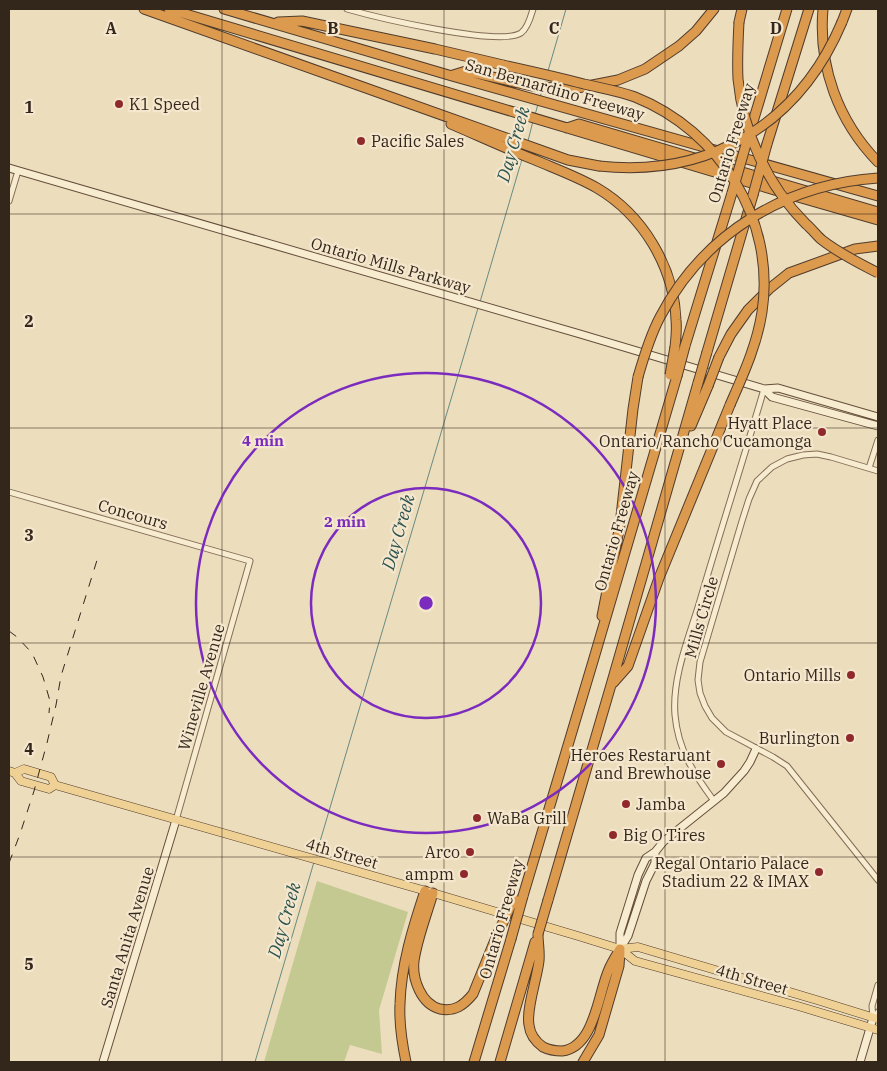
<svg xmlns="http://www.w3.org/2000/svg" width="887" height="1071" font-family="'IBM Plex Serif',serif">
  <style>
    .green { fill: #c4c992 }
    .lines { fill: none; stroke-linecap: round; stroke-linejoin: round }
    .stream { stroke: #698a81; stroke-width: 1 }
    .street-casing { stroke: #836e57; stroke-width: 7 }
    .secondary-casing { stroke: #654f3b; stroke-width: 9 }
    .primary-casing { stroke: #513c2c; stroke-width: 9 }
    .highway-casing { stroke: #513c2c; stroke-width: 11 }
    .street { stroke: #f7ebd0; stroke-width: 5 }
    .secondary { stroke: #f7ebd0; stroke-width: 7 }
    .primary { stroke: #f0d195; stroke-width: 8 }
    .highway { stroke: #db9a4e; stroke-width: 9 }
    .rail { stroke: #33261b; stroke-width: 1; stroke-dasharray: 9 9; stroke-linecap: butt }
    .highway-bridge-casing { stroke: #513c2c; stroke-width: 11; stroke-linecap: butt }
    .highway-bridge { stroke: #db9a4e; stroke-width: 9 }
    .grid { fill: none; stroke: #33261b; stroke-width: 1; stroke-opacity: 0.55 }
    .ring { fill: none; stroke: #7b2cbf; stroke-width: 2.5 }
    .poi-dot { fill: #90292c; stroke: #f4e7cd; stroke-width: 2 }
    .labels { text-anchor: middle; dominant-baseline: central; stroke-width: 4.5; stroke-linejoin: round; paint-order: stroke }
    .street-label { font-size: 16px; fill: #33261b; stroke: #f4e7cd }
    .poi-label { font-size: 16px; fill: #33261b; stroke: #f4e7cd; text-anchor: end }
    .water-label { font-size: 18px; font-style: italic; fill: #2b524f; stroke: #f4e7cd }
    .grid-label { font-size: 16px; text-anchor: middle; font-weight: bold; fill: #33261b; stroke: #f4e7cd; stroke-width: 4.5; stroke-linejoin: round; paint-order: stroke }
    .centre { fill: #7b2cbf; stroke: #f4e7cd; stroke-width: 2.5 }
    .ring-label { font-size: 15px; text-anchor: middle; font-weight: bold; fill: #7b2cbf; stroke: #f4e7cd; stroke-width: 4.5; stroke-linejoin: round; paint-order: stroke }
  </style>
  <rect width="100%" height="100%" fill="#ecddbd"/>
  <path class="green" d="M317 881 408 912 379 1010 382 1054 350 1045 344 1062H264Z"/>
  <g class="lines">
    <path class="stream" d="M548 71 566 9
      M540 98 542 90
      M535 115 538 104
      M528 141 533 121
      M480 302 522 159
      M316 855 478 308
      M255 1062 314 862"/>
    <defs>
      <path id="street" d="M347 9C375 17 499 47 521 33 528 28 531 16 533 9
        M9 201 18 171
        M869 468 878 440
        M878 471 831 457 817 454 803 455 787 459 772 467 757 481 749 499 742 521 700 662 698 680 700 693 705 706 712 718 726 732 773 757 787 766 878 880
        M9 492 250 561 176 820
        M714 801C694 774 678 750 675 715 672 678 688 640 699 604 720 532 743 461 764 389
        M873 1018 872 1006 878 985
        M873 1018 878 1012"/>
      <path id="secondary" d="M9 168 580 334 764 389 778 388 878 417
        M764 389 772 397 878 426
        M620 949V933L638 875 646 858 655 852 664 841 724 793 744 771 750 762 756 749
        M620 949 628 936 646 881 655 863V852
        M103 1062 176 820
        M860 1062 873 1018"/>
      <path id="primary" d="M9 771 15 773 24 769 51 777 55 785
        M15 773 21 781 49 789 55 785 433 893 578 936 620 949 635 961 798 1006 878 1030
        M620 949 638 947 820 1001 878 1019"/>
      <path id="highway" d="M144 9 540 150 568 160 599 166
        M169 9 798 197 878 220
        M224 9 452 76 878 196
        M823 9C818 66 838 121 878 162
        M278 22 302 21 435 49 503 65
        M739 22 742 9
        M842 22 847 9
        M453 75 466 71 532 86 572 89 618 80 645 69 679 46 696 31 714 9
        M451 124C479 136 507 149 535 160 556 169 578 177 597 188 643 215 674 267 676 320 677 329 676 338 675 347
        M567 128 579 124 878 212
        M749 135 787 9
        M767 144 809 9
        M685 346 732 193
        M707 352 753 195
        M719 357 731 334 748 310 769 289 789 273 855 249 878 246
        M691 426 708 386
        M602 616 620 525 633 409 638 377
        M613 683 628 666 659 578 730 405
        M433 893C427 914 417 939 414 961 412 979 421 1004 440 1009 455 1012 464 1005 473 994L497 935
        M523 896 594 658 677 376
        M548 900 611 685 698 383
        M538 934C538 943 540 952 539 961 537 979 526 1009 529 1025 530 1034 536 1042 543 1047 549 1050 555 1051 562 1051 595 1047 598 993 609 969 612 962 616 956 620 949
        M406 1062C402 1043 399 1024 400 1004 401 965 413 927 425 891
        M474 1062 511 939
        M500 1062 535 942
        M583 1062 599 1035 619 966 620 952"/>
    </defs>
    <use href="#street" class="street-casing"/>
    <use href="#secondary" class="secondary-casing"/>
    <use href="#primary" class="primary-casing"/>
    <use href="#highway" class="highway-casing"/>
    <use href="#street" class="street"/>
    <use href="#secondary" class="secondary"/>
    <use href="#primary" class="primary"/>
    <use href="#highway" class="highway"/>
    <path class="rail" d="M9 631 17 637 32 653 43 677 50 701 49 713
      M9 863 20 834 34 791 47 743 56 705 61 676 98 557"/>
    <defs>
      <path id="highway-bridge" d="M739 22C738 41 737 60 738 79 743 133 768 186 806 224 812 229 817 236 822 240 840 254 859 263 878 273
        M503 65C530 71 557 77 584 84 601 88 619 91 635 97 720 131 776 220 762 312 757 345 743 375 730 405
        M599 166C709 178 799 124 842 22
        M732 193 747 141
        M753 195 767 144
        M670 375 675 347
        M677 376 685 346
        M638 377C644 356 650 336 660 317 704 233 786 184 878 178
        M698 383 707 352
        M708 386 719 357
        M538 934 548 900
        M497 935 514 899
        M511 939 523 896"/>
    </defs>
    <use href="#highway-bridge" class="highway-bridge-casing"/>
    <use href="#highway-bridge" class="highway-bridge"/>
  </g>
  <path class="grid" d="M222 9V1062M444 9V1062M665 9V1062M9 214H878M9 428H878M9 643H878M9 857H878"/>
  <g class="ring">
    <circle cx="426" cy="603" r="115"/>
    <circle cx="426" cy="603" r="230"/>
  </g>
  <g class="poi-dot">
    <circle cx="119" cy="104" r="5"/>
    <circle cx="361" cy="141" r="5"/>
    <circle cx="822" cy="432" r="5"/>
    <circle cx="851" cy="675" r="5"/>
    <circle cx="850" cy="738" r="5"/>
    <circle cx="721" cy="764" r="5"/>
    <circle cx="626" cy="804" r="5"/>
    <circle cx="477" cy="818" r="5"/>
    <circle cx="613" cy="835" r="5"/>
    <circle cx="470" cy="852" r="5"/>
    <circle cx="819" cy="872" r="5"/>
    <circle cx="464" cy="874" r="5"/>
  </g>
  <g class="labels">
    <g class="street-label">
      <text transform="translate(555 89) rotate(16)">San Bernardino Freeway</text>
      <text transform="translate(731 143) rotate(-73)">Ontario Freeway</text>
      <text transform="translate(391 265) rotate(16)">Ontario Mills Parkway</text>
      <text transform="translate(133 514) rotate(16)">Concours</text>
      <text transform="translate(616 531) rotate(-74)">Ontario Freeway</text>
      <text transform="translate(701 617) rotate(-74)">Mills Circle</text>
      <text transform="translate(201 687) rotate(-74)">Wineville Avenue</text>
      <text transform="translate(342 853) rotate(16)">4th Street</text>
      <text transform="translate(501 919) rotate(-74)">Ontario Freeway</text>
      <text transform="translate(127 937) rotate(-73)">Santa Anita Avenue</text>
      <text transform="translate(752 979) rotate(16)">4th Street</text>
    </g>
    <g class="poi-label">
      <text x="129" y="104" text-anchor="start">K1 Speed</text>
      <text x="371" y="141" text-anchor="start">Pacific Sales</text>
      <text x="812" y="423">Hyatt Place<tspan x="812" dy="18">Ontario/Rancho Cucamonga</tspan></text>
      <text x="841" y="675">Ontario Mills</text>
      <text x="840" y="738">Burlington</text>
      <text x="711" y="755">Heroes Restaruant<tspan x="711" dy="18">and Brewhouse</tspan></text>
      <text x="636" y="804" text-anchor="start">Jamba</text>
      <text x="487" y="818" text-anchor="start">WaBa Grill</text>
      <text x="623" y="835" text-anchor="start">Big O Tires</text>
      <text x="460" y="852">Arco</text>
      <text x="809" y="863">Regal Ontario Palace<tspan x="809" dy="18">Stadium 22 &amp; IMAX</tspan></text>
      <text x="454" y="874">ampm</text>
    </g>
    <g class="water-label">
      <text transform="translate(513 144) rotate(-74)">Day Creek</text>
      <text transform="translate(398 532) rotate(-74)">Day Creek</text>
      <text transform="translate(284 920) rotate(-74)">Day Creek</text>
    </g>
  </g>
  <g class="grid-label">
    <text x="111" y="34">A</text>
    <text x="333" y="34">B</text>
    <text x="554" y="34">C</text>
    <text x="776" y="34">D</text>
    <text x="29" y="113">1</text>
    <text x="29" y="327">2</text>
    <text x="29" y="541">3</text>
    <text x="29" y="755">4</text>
    <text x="29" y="970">5</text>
  </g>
  <circle cx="426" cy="603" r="8" class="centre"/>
  <g class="ring-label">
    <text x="263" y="446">4 min</text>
    <text x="345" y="527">2 min</text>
  </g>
  <rect width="887" height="1071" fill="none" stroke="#33261b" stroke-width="20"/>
</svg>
